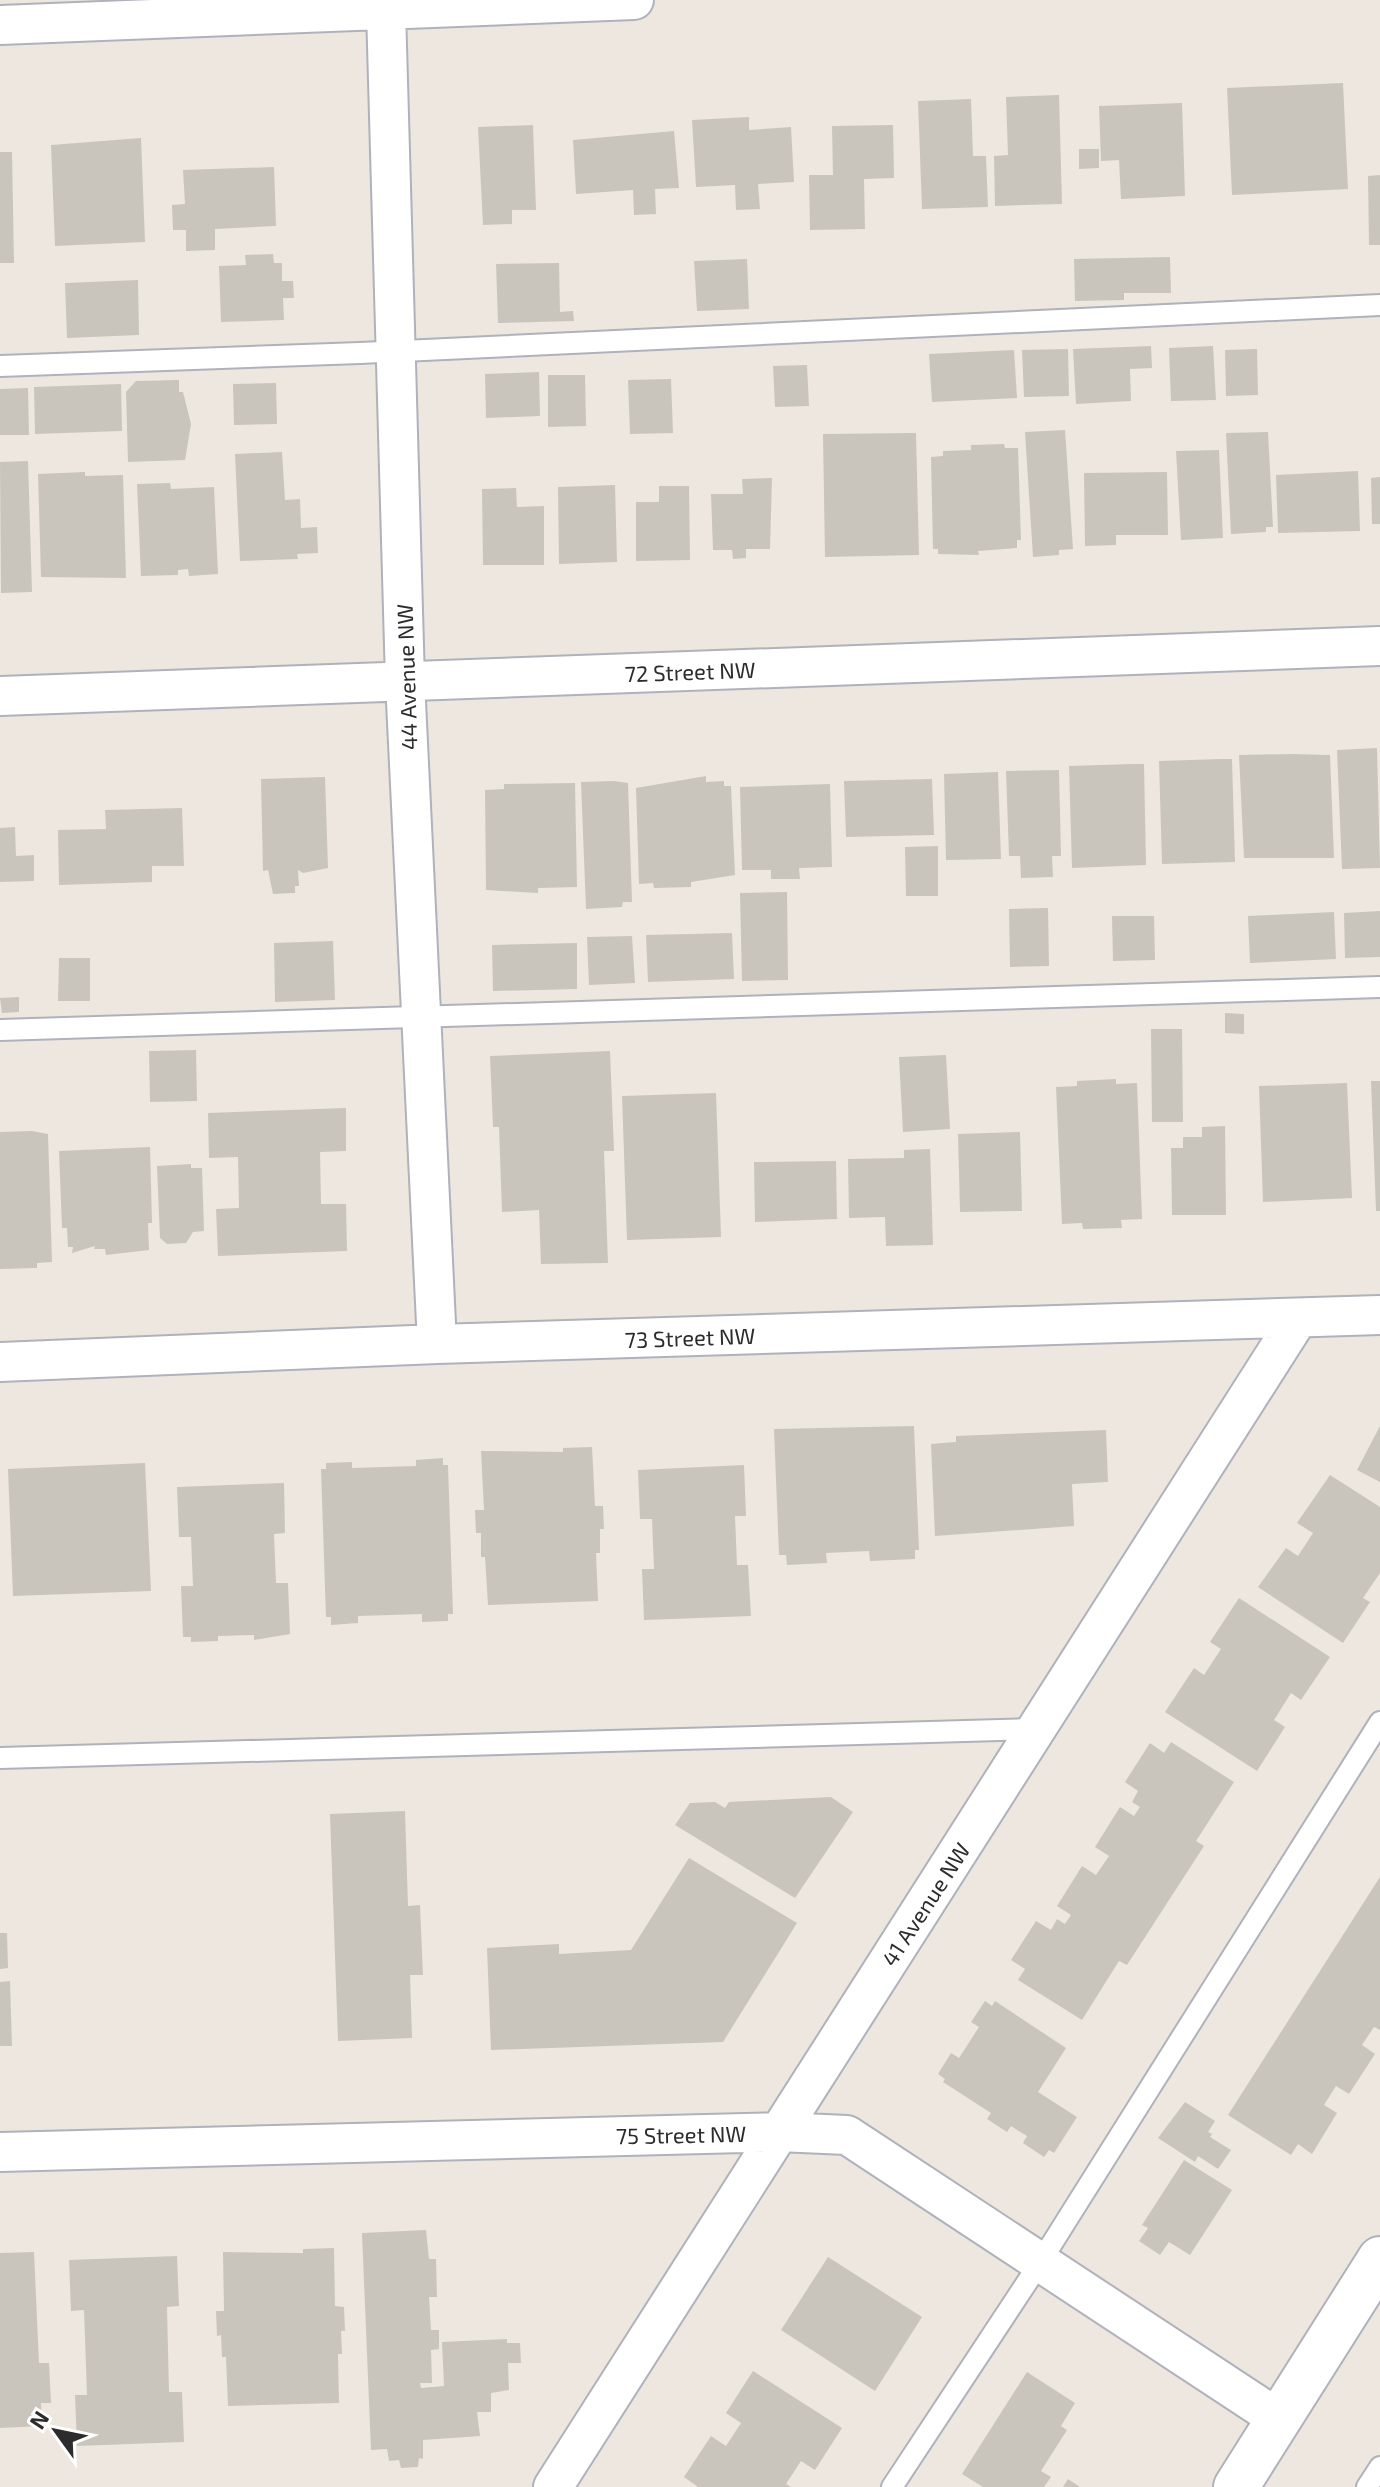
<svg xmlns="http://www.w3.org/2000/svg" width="1380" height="2487" font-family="'Exo 2',sans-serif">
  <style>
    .building { fill: #c9c5bd }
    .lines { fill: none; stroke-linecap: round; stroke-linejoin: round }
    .lane-casing { stroke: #afb2bc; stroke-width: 24 }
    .street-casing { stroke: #afb2bc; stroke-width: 42 }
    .secondary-casing { stroke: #afb2bc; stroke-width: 48 }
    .lane { stroke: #fff; stroke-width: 20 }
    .street { stroke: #fff; stroke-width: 38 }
    .secondary { stroke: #fff; stroke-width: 44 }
    .labels { text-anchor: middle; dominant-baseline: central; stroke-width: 6; stroke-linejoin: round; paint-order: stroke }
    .street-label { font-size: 22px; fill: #2c2c2c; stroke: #fff }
  </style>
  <rect width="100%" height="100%" fill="#ede7df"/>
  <path class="building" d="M1343 83 1348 189 1232 195 1227 88Z
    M1059 95 1062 204 995 206 994 156 1008 155 1006 97Z
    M971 99 973 156H986L988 207 922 209 918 101Z
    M1182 103 1185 196 1121 199 1119 160 1101 161 1099 106Z
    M749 117V130L791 127 794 182 758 184 760 209 736 210 735 185 696 187 692 120Z
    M533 125 536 210H512V224L483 225 478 127Z
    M893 125 894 178 864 179 865 229 810 230 809 175H833L832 126Z
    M674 131 679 188 655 189 656 214 634 215 633 190 576 194 573 140Z
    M141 138 145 242 55 246 51 145Z
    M1079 149H1099V168L1079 169Z
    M0 152H12L14 263H0Z
    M274 167 276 226 215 229V250L186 251V230H173L172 205 185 204 183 170Z
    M1380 175V245H1369L1368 176Z
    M273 254 274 263H282V281H293L294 298H283L284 320 221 322 219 266 246 265 245 255Z
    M1170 257 1171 293H1124V300L1075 301 1074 259Z
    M747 259 749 309 697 311 694 261Z
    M559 263 560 312 573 311 574 321 498 323 496 264Z
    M138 280 139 335 67 338 65 283Z
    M1151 346 1152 368 1130 369 1131 401 1076 404 1073 349Z
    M1213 346 1216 400 1171 401 1169 348Z
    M1068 349 1069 396 1024 397 1022 350Z
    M1257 349 1258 395 1226 396 1225 350Z
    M1014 350 1017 398 932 402 929 354Z
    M807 365 809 406 775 407 773 366Z
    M539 372 540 416 486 418 485 374Z
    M548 375H585L586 426 548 427Z
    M671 379 673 433 630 434 628 380Z
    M179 380V392H183L191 424 185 460 128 462 126 392 136 381Z
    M276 383 277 424 234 425 233 384Z
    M121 384 122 431 35 434 34 387Z
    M28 388 29 435H0V389Z
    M1065 430 1073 549 1059 550V555L1033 557 1025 432Z
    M1268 432 1273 527H1266V532L1231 534 1226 433Z
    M916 433 919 555 825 557 823 434Z
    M1004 444 1005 448H1018L1021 540H1017V548L978 551 979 555 938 554V549H933L931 457 943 456V451L971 450V445Z
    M1219 450 1223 538 1181 540 1176 451Z
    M282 452 285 500 300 499 301 528 317 527 318 553 297 554 298 559 240 561 235 454Z
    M28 461 32 592 1 593 0 462Z
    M1358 471 1360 531 1278 533 1276 475Z
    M85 472V476L123 475 126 578 41 577 38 474Z
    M1167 472 1168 535H1116V545L1085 546 1084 473Z
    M1380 477V524H1372L1371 478Z
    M772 478 770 549H746V558L733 559 732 550H713L711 494H743L742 479Z
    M170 483 171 489 214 487 218 574 189 576 188 569 178 570V575L141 576 137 484Z
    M615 485 617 562 559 564 558 487Z
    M659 486H689L690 560 636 561V502H659Z
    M516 488 517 507 544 506V565H483L482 489Z
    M1377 748 1380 868 1342 869 1337 750Z
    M1290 754 1330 755 1334 858H1244L1239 755Z
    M1221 759H1232L1235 862 1162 864 1159 761Z
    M1132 764H1144L1146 865 1072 868 1069 766Z
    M1059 770 1061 856H1052L1053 877 1021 878 1020 856H1009L1006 771Z
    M998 772 1001 859 946 860 944 774Z
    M706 776V782L724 781V786H731L735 875 691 882V887L654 888 653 883 639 884 636 788Z
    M325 777 328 868 303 873 298 870 299 886H295V893L273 894 268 870 263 871 261 779Z
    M932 779 934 835 846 837 844 781Z
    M614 781 628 783 632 902H623L622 907 586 909 581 782Z
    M575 783 577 887 538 888V893L486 890 485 790 504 789V784Z
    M830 784 832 867 799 868 800 879H771V870H742L740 787Z
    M182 808 184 866H152V882L59 885 58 830 106 829 105 810Z
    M15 827 16 856 34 855V881L0 882V828Z
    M938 846V896H906L905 847Z
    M787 892 788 980 742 981 740 893Z
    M1048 908 1049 966 1010 967 1009 909Z
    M1380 911V957L1345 958 1344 913Z
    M1334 912 1336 959 1250 963 1248 916Z
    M1112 916H1154L1155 960 1113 961Z
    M732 933 734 979 648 982 646 935Z
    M632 936 635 983 589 985 587 937Z
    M333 941 335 1000 275 1002 274 943Z
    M577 943V989L493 991 492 945Z
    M59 958H90V1001H58Z
    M19 997V1012L2 1013 0 998Z
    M1225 1013 1244 1014V1034L1225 1033Z
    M1151 1029H1182L1183 1122H1152Z
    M196 1050 197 1101 150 1102 149 1051Z
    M610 1051 614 1151H604L608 1263 541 1264 539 1210 502 1212 499 1127H493L490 1056Z
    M946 1055 950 1129 903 1132 899 1057Z
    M1116 1079V1084L1137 1083 1142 1219 1121 1220 1122 1228 1083 1229 1082 1223 1062 1224 1056 1087 1077 1086V1081Z
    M1371 1081H1380V1211H1376Z
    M1347 1083 1352 1198 1263 1202 1259 1086Z
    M716 1093 721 1237 627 1240 622 1096Z
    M346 1108V1151L320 1152 321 1204H346L347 1251 218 1256 216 1209 239 1208 238 1157 209 1158 208 1113Z
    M1225 1126 1226 1215H1172L1171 1148H1183V1137H1202V1127Z
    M32 1131 48 1134 52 1262 37 1263V1268L0 1269V1132Z
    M1020 1132 1022 1211 960 1212 958 1134Z
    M150 1147 152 1223H148L149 1250 106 1255 105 1249H94L95 1246 72 1253 73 1247H68L67 1228H62L59 1151Z
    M930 1149 933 1245 886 1246 885 1217 849 1218 848 1159 904 1158V1150Z
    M836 1161 837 1219 755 1222 754 1162Z
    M191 1164V1168H202L204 1231 193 1232 186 1243 167 1244 160 1238 157 1166Z
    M914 1426 919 1550H915V1559L870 1561 869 1551 826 1553 827 1563 787 1565 786 1555H779L774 1429Z
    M1380 1426V1482L1357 1470Z
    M1106 1430 1108 1482 1072 1484 1074 1526 935 1536 931 1444 956 1442V1436Z
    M592 1447 595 1506H603L604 1529H600V1553H596L598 1601 488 1605 485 1557H481V1533H476L475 1510H484L481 1451 563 1452V1448Z
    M443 1458V1465H448L453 1614H448V1621L422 1622V1614L358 1616V1623L331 1625V1617H326L321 1469H326V1463L352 1462V1468L416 1466V1460Z
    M145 1463 151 1591 13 1596 8 1469Z
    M744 1465 746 1516H735L737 1565H748L751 1616 644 1620 642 1569H654L652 1519H640L638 1470Z
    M1330 1475 1380 1507V1573L1363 1598 1370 1602 1343 1643 1258 1587 1286 1548 1298 1556 1313 1533 1297 1523Z
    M284 1483 285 1533 274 1534 276 1583H288L290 1634 254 1640V1635L218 1636V1641L191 1642V1637H183L181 1586H193L191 1537H179L177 1487Z
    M1239 1598 1330 1657 1301 1700 1291 1693 1274 1720 1285 1727 1257 1771 1165 1712 1194 1668 1204 1675 1221 1649 1210 1642Z
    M1171 1742 1234 1782 1196 1841 1204 1846 1127 1965 1119 1961 1082 2020 1018 1980 1025 1969 1011 1960 1036 1921 1051 1930 1057 1919 1065 1924 1071 1915 1057 1906 1082 1866 1096 1875 1109 1856 1095 1847 1120 1807 1134 1816 1140 1807 1132 1802 1138 1791 1125 1782 1150 1743 1164 1753Z
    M831 1797 853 1812 795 1898 675 1825 690 1803 715 1802 725 1808 729 1802Z
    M405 1811 408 1906 420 1905 423 1975H410L412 2038 338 2041 330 1814Z
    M689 1858 797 1923 723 2042 491 2050 487 1948 559 1944V1954L631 1950Z
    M1380 1877V2030L1374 2027 1362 2045 1375 2054 1349 2094 1336 2086 1324 2105 1337 2113 1312 2154 1298 2144 1291 2155 1228 2115Z
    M0 1933H7L8 1968 0 1969Z
    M10 1981 12 2046H0V1982Z
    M985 2001 992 2006 995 2001 1066 2048 1038 2092 1077 2117 1054 2153 1049 2150 1044 2157 1023 2143 1027 2136 1011 2126 1007 2132 987 2119 991 2113 943 2082 945 2079 938 2074 951 2053 959 2058 979 2027 971 2022Z
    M1185 2102 1215 2121 1208 2132 1212 2134 1210 2137 1231 2150 1218 2169 1198 2156 1195 2162 1158 2138Z
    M1184 2160 1232 2190 1190 2255 1169 2242 1160 2255 1139 2241 1148 2228 1142 2225Z
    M426 2230 429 2259H436L437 2297H429L431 2330H439V2349L431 2350 432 2383H420L421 2388 444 2386 442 2342 507 2339V2343H520L521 2363H508L509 2390 491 2393V2412H477L480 2436 423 2440V2459L419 2458 418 2467 401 2468 399 2460 389 2461 387 2449 371 2450 362 2233Z
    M334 2248 335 2306 344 2307 345 2331H341L342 2354H338L339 2403 228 2406 226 2357H222L221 2335 217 2336 216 2311H224L223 2252 303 2253V2249Z
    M34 2252 39 2363H49L51 2403H41L42 2426 0 2428V2253Z
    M177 2256 179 2306 167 2307 169 2392H182L184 2442 77 2446 75 2395H87L84 2310 71 2311 69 2260Z
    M828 2257 922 2317 875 2391 781 2330Z
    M753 2371 842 2428 815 2470 801 2461 786 2484 791 2487H698L684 2477 711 2436 726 2446 741 2423 726 2413Z
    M1027 2372 1075 2403 1061 2426 1067 2430 1041 2471 1051 2477 1044 2487H983L962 2474Z
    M1068 2479 1080 2487H1063Z"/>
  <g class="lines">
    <defs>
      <path id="lane" d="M0 366 360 353 1380 305
        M0 1030 1380 987
        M0 1758 1037 1729
        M892 2487 1041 2261 1380 1722
        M1367 2487 1380 2467"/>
      <path id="street" d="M386 10 405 681 437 1344
        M0 25 634 0
        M0 696 1380 646
        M0 1362 437 1344 1380 1315
        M0 2152 779 2132 847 2135 1277 2418
        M553 2487 1297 1320"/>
      <path id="secondary" d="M1236 2487 1380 2259"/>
    </defs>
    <use href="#lane" class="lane-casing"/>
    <use href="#street" class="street-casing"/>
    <use href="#secondary" class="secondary-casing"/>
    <use href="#lane" class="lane"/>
    <use href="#street" class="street"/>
    <use href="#secondary" class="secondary"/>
  </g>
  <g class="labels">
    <g class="street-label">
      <text transform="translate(690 671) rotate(-2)">72 Street NW</text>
      <text transform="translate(406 677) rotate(-92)">44 Avenue NW</text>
      <text transform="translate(690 1337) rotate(-2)">73 Street NW</text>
      <text transform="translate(925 1904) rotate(-57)">41 Avenue NW</text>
      <text transform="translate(681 2134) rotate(-1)">75 Street NW</text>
    </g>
  </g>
  <g transform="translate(56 2431) rotate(303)" stroke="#ffffff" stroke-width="6" paint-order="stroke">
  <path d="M0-6L14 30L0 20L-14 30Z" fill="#2c2c2c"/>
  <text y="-12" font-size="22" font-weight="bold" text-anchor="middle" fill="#2c2c2c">N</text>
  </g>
</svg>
